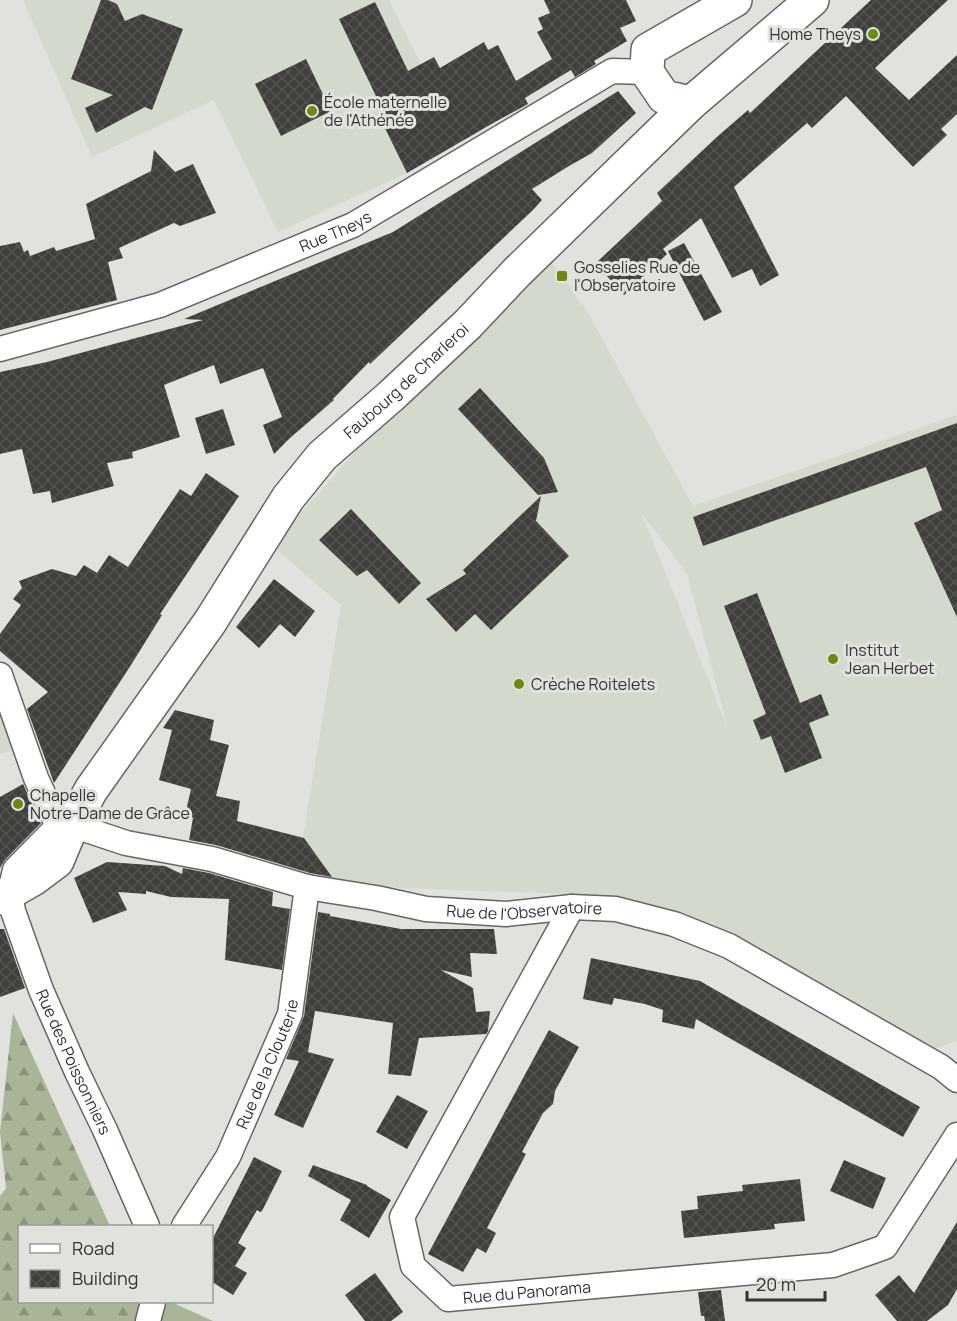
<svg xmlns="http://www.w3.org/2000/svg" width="957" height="1321" font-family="Manrope,sans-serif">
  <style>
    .built { fill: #d4d9cd; fill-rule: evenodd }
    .grass { fill: #a9b596 }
    .forest { fill: url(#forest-firs) }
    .building { fill: url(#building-cross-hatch) }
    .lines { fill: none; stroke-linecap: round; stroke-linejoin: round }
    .minor-casing { stroke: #656762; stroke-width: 27 }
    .secondary-casing { stroke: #656762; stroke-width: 36 }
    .minor { stroke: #fff; stroke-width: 24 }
    .secondary { stroke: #fff; stroke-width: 33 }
    .poi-dot { fill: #698b10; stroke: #e0e2dd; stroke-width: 2 }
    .labels { text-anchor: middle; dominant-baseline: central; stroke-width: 6; stroke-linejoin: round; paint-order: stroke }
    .poi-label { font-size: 16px; fill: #333432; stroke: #e0e2dd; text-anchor: start }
    .street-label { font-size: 16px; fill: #333432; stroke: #e0e2dd }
  </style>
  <defs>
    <pattern id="forest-firs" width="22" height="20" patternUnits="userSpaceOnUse" patternTransform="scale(1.5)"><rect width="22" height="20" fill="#a9b596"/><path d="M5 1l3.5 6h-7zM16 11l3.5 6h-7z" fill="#8a947b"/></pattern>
    <pattern id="building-cross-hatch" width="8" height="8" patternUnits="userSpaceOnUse" patternTransform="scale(1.5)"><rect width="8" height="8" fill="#3f403c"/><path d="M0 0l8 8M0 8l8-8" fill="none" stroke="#535450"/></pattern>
  </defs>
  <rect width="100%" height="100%" fill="#e0e2dd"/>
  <path class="built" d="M23 0H389L437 97 382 122 407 173 278 232 214 100 92 157Z
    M541 248 587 311 693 506 957 415V1041L926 1052 784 965 621 896 321 885 299 862 341 605 272 546 468 324ZM641 512 687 574 728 729Z
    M0 699 15 750 0 754Z"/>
  <path class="grass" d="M153 1302H171L213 1321H148Z"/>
  <path class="forest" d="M13 1013 110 1226H20V1302H153L148 1321H0V1196L6 1188 0 1132Z"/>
  <path class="building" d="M101 0H108L117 4 125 21 142 14 183 29 152 110 145 107 96 133 85 108 113 95 71 79Z
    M544 0H626L636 21 620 28 627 41 594 61 596 64 575 77 571 70 525 98 528 104 495 122 407 173 380 118 385 115 339 19 375 2 408 71 434 57 440 68 484 42 488 50 498 45 516 81 552 59 537 32 543 29 538 18 550 13Z
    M871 0H948L875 68 909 100 957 55V114L941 129 947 135 913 167 846 96 812 128 807 123 734 187 779 275 760 286 752 269 732 278 701 218 663 249 667 254 624 295 595 263 597 262 662 201 657 193 718 136 748 110 750 113Z
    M306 59 331 111 281 136 255 84Z
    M618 91 636 113 592 153 569 166 532 189 542 200 533 210 370 364 369 362 333 399 334 400 290 438 274 454 263 425 282 417 263 368 220 384 214 365 164 385 180 437 132 452 133 458 107 463 114 486 52 503 50 491 33 494 22 449 0 454V372L47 362 203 320 184 319 393 232Z
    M154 150 175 172 193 164 216 213 180 226 174 223 119 248 123 258 108 262 117 300 0 330V246L20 242 24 252 28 250 30 256 54 247 56 251 95 239 86 204 151 171Z
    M684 243 722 312 704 321 668 251Z
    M480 388 544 458 558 492 538 495 458 409Z
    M223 409 235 445 206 454 195 418Z
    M957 423V617L914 523 942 510 926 467 703 546 693 517Z
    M206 473 239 496 160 614 162 615 131 665 54 783 27 709 48 692 0 651V634L21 605 13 599 22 588 19 581 52 569 76 576 84 565 97 573 109 555 128 567 180 489 191 496Z
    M541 496 536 521 569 556 491 630 475 614 456 632 426 599 466 574 463 570Z
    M351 509 421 583 399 604 367 570 357 576 319 540Z
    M274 579 315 611 295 637 280 624 259 648 236 627Z
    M757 593 800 703 821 694 829 715 809 723 822 758 785 773 771 736 761 740 753 720 766 714 724 606Z
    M175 710 214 720 210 740 229 745 216 796 240 801 237 821 304 838 332 877 310 873 216 845 189 840 193 818 186 811 191 789 159 780 172 730 163 728Z
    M23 784 41 823 5 860 0 868V797Z
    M107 862 165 866 182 874 183 868 209 873 273 892 272 906 290 909 282 970 225 960 229 899 171 897 146 891V894L118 892 127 910 93 923 74 878Z
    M318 912 330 914V916L401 929H494L497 954 470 953 472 977 441 970 473 988 476 1012 490 1011 488 1031 486 1034 419 1038 411 1076 388 1074 393 1023 315 1011 308 1052 334 1059 303 1128 274 1115 299 1061 286 1059 304 1016Z
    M0 929H4L25 988 0 997Z
    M591 958 700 981 920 1107 903 1137 696 1019 694 1029 662 1022 663 1010 645 1004 614 998 612 1005 583 999Z
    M549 1030 579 1047 555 1091 553 1104 543 1113 522 1152 526 1154 487 1228 496 1233 486 1253 477 1248 463 1272 428 1254Z
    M397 1095 428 1111 407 1149 376 1132Z
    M254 1157 282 1171 262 1211 260 1212 257 1210 238 1243 246 1248 235 1266 247 1273 233 1295 212 1282V1240Z
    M844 1160 886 1178 873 1209 830 1191Z
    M313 1165 367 1185V1186L391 1200 369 1238 340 1220 351 1200 308 1176Z
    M800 1179 805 1221 774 1224 775 1229 684 1238 681 1211 698 1209 697 1196 743 1191 742 1185Z
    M957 1222V1289L948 1305 927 1321H897L875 1295 899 1275 914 1293Z
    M375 1273 403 1312 391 1321H365L345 1295Z
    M721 1290 725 1321H705L704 1316H701L698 1292Z"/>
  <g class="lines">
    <defs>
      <g id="minor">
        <path id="s1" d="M0 349 160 305 353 225 612 71 647 72"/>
        <path d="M0 675 36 778 58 826"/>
        <path id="s2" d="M58 826 72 825 126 843 212 859 307 887 376 898 426 909 506 914 572 907 616 909 674 924 729 946 941 1067 957 1080"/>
        <path id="s3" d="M58 826 15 870 10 892 13 911 41 990 77 1072 105 1130 147 1226"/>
        <path id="s4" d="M572 907 402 1217 413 1266 448 1299 833 1265 885 1247 957 1135"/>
        <path id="s5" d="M184 1226 228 1157 290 1014 307 887"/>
        <path d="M148 1321 153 1302"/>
      </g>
      <g id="secondary">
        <path d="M691 103 664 97 647 72 648 50 735 0"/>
        <path id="s6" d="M0 898 33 879 57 861 72 825 91 790 210 622 288 498 322 456 391 396 468 324 517 272 691 103 812 0"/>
      </g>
    </defs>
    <use href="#minor" class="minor-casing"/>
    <use href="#secondary" class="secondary-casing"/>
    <use href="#minor" class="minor"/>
    <use href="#secondary" class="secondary"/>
  </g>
  <g class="poi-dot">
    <circle cx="873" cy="34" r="6"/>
    <circle cx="312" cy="111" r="6"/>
    <rect x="556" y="270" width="12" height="12" rx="3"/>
    <circle cx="833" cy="659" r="6"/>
    <circle cx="519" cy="684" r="6"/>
    <circle cx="18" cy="804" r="6"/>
  </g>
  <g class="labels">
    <g class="poi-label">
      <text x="861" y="34" text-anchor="end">Home Theys</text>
      <text x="324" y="102">École maternelle<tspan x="324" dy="18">de l'Athénée</tspan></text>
      <text x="574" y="267">Gosselies Rue de<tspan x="574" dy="18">l'Observatoire</tspan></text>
      <text x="845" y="650">Institut<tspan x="845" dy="18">Jean Herbet</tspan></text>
      <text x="531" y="684">Crèche Roitelets</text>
      <text x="30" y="795">Chapelle<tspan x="30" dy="18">Notre-Dame de Grâce</tspan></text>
    </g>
    <g class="street-label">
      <text stroke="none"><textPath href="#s1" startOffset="356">Rue Theys</textPath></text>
      <text stroke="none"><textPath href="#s6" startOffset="666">Faubourg de Charleroi</textPath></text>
      <text stroke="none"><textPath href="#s2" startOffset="477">Rue de l'Observatoire</textPath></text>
      <text stroke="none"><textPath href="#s3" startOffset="266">Rue des Poissonniers</textPath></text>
      <text stroke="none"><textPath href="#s5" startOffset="183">Rue de la Clouterie</textPath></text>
      <text stroke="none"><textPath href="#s4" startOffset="531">Rue du Panorama</textPath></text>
    </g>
  </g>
  <rect x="18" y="1225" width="195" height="78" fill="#e0e2dd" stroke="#9b9c99" stroke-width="1.5"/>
  <rect x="30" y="1244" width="30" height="9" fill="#ffffff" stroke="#9b9c99" stroke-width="1.5"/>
  <text x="72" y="1255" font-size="18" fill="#333432">Road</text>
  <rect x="30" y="1270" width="30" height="18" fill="url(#building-cross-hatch)" stroke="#9b9c99" stroke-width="1.5"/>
  <text x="72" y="1285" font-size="18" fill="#333432">Building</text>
  <path d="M747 1291v9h78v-9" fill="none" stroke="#333432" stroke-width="3"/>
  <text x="756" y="1291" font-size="18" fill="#333432" stroke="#e0e2dd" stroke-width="4.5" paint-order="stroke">20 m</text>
</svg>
